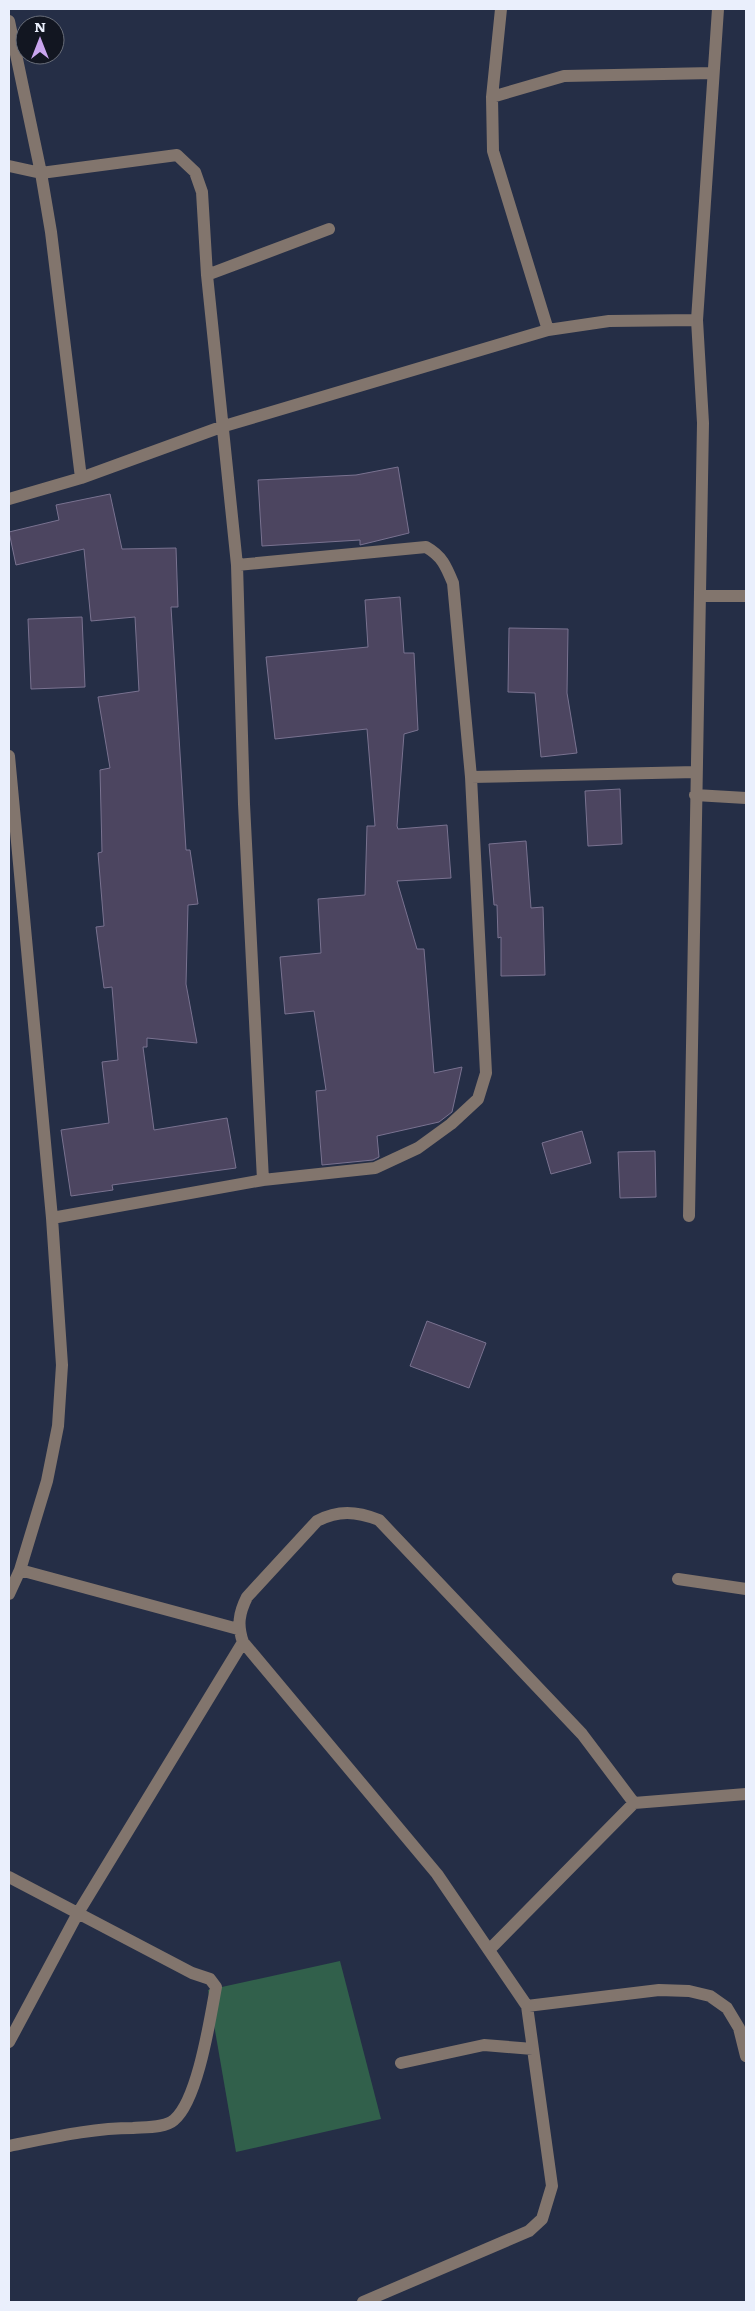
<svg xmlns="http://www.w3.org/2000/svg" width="755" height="2311" font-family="Literata,serif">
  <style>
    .green { fill: #31604b }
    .building { fill: #4c4560; stroke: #797290 }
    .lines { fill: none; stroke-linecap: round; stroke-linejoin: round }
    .minor { stroke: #82756d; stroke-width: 12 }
  </style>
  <rect width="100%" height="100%" fill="#252e46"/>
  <path class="green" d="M340 1961 381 2119 236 2152 208 1990Z"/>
  <path class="building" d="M398 467 409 533 360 545V540L262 546 258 480 356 475Z
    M110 494 122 549 176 548 178 607H171L186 850H190L198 904 188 905 186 984 197 1043 147 1038V1047H143L154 1130 227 1118 236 1168 112 1185 113 1190 71 1196 61 1130 109 1123 102 1062 118 1060 112 987 104 988 96 927 104 926 98 853 102 852 100 770 110 768 98 697 139 691 135 617 91 621 84 549 16 565 9 532 59 520 56 505Z
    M400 597 404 653H414L418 730 404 734 397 826 398 829 447 825 451 878 397 881 417 949H424L434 1073 462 1067 452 1112 439 1122 377 1136 379 1157 373 1160 322 1165 316 1091 326 1090 314 1011 285 1014 280 957 321 953 318 899 365 895 367 826H375L367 729 275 739 266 657 368 647 365 600Z
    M82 617 85 687 31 689 28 619Z
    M509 628 568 629 567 693 577 753 541 757 535 693 508 692Z
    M620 789 622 844 588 846 585 791Z
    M526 841 531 908 543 907 545 975 501 976V937L498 938 497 905H494L489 844Z
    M582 1131 591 1163 551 1174 542 1143Z
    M655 1151 656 1197 620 1198 618 1152Z
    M427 1321 486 1343 469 1388 410 1366Z"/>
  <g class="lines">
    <path class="minor" d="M501 9 492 97 493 151 548 330
      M9 21 41 173 177 155 195 172 202 192 207 275
      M492 97 564 76 713 73
      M9 166 41 173 51 232 81 478
      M697 320 718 9
      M9 499 81 478 221 427 548 330 609 321 697 320 703 423 689 1216
      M700 596H746
      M9 756 52 1218 62 1365 58 1426 47 1481 20 1570 9 1594
      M471 777 696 772
      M695 795 746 798
      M263 1180 244 804 237 565 207 275 329 229
      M52 1218 263 1180 375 1168 418 1148 451 1124 478 1099 486 1073 471 777 453 583C446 566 442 556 426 547L237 565
      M20 1570 238 1629
      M678 1579 746 1589
      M9 1877 192 1973 210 1979 216 1987C210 2019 198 2100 174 2120 165 2128 145 2127 133 2128 91 2128 50 2138 9 2146
      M489 1950 634 1803 746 1794
      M527 2006 659 1990 689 1991 710 1996 727 2008 739 2028 746 2056
      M9 2042 78 1913 243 1642
      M401 2063 484 2045 533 2049
      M363 2302 529 2231 542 2219 552 2186 527 2006 437 1874 243 1642C237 1625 239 1613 247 1597L317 1521C338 1510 356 1511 379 1520L582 1734 634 1803"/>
  </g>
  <rect width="755" height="2311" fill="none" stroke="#eaeffc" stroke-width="20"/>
  <g transform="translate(40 40)"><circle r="24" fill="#121621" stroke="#686d79"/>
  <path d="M0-4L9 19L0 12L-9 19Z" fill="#c9a5ee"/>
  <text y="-8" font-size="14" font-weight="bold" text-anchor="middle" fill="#eaeffc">N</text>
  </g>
</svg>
